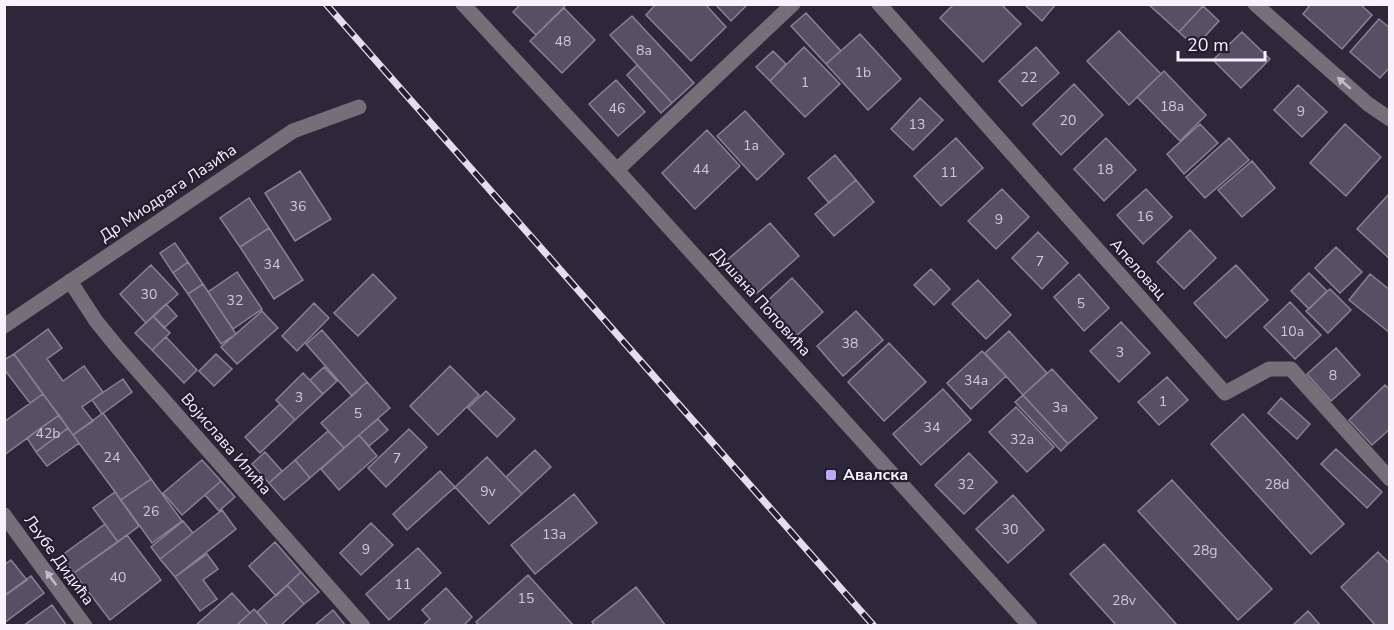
<svg xmlns="http://www.w3.org/2000/svg" width="1394" height="630" font-family="'Nunito Sans',sans-serif">
  <style>
    .building { fill: #565064; stroke: #888297; stroke-width: 1.5 }
    .lines { fill: none; stroke-linecap: round; stroke-linejoin: round }
    .minor { stroke: #737079; stroke-width: 15 }
    .tertiary { stroke: #737079; stroke-width: 15 }
    .rail-casing { stroke: #e2deea; stroke-width: 7 }
    .rail { stroke: #231e2f; stroke-width: 4.5; stroke-dasharray: 14; stroke-linecap: butt }
    .oneway { fill: #c2bec9 }
    .poi-dot { fill: #c0a8f4; stroke: #231e2f; stroke-width: 2 }
    .labels { text-anchor: middle; dominant-baseline: central; stroke-width: 4.5; stroke-linejoin: round; paint-order: stroke }
    .number-label { font-size: 14px; fill: #cecad8 }
    .street-label { font-size: 16px; fill: #f6f2fe; stroke: #231e2f }
    .poi-label { font-size: 16px; font-weight: bold; fill: #f6f2fe; stroke: #231e2f; text-anchor: start }
  </style>
  <rect width="100%" height="100%" fill="#2d2839"/>
  <path class="building" d="M521 4H567L536 35 513 12Z
    M656 4H705L726 27 691 61 646 15Z
    M715 4H748L731 21Z
    M954 4H1001L1021 24 983 62 940 18Z
    M1024 4H1056L1042 21Z
    M1148 4H1201L1203 6 1179 32Z
    M1311 4H1360L1372 15 1342 49 1303 14Z
    M1203 6 1219 21 1195 47 1179 32Z
    M564 8 595 40 562 73 530 41Z
    M806 13 841 51 826 64 791 26Z
    M632 16 694 83 672 103 610 35Z
    M1379 19 1390 28V67L1380 78 1350 52Z
    M1119 31 1161 74 1129 105 1087 61Z
    M1242 32 1270 59 1241 88 1213 60Z
    M860 34 901 79 868 110 826 64Z
    M804 47 840 84 805 117 770 81Z
    M1036 47 1059 73 1022 106 999 81Z
    M773 51 786 64 770 81 756 67Z
    M637 65 672 103 661 113 627 75Z
    M1164 71 1206 115 1180 141 1137 97Z
    M616 80 645 112 618 136 589 104Z
    M1074 84 1103 115 1061 155 1033 124Z
    M1298 85 1327 112 1302 137 1274 110Z
    M920 98 943 120 913 150 891 129Z
    M745 111 784 154 757 180 717 136Z
    M1200 124 1218 143 1184 174 1167 154Z
    M1345 124 1381 157 1346 196 1310 163Z
    M707 130 740 166 695 209 662 173Z
    M956 138 983 168 941 206 914 176Z
    M1106 138 1136 170 1104 201 1074 169Z
    M1229 138 1249 160 1205 198 1186 177Z
    M835 155 856 180 829 203 808 178Z
    M1252 161 1275 188 1242 217 1218 190Z
    M300 171 331 219 295 241 265 193Z
    M856 180 874 202 834 236 815 214Z
    M1002 189 1029 217 996 249 968 221Z
    M1146 189 1172 217 1143 244 1117 215Z
    M1390 193V259L1357 229Z
    M249 198 269 228 240 247 220 218Z
    M770 223 799 256 756 294 727 260Z
    M269 228 303 280 274 299 240 247Z
    M1190 230 1216 258 1184 289 1157 262Z
    M1038 232 1068 263 1042 289 1012 258Z
    M175 243 188 262 173 273 160 253Z
    M1336 247 1362 272 1340 293 1315 268Z
    M188 262 203 284 188 294 173 273Z
    M151 265 178 294 146 323 120 294Z
    M1236 265 1268 300 1226 338 1194 303Z
    M931 269 950 289 934 305 914 285Z
    M237 272 262 309 233 329 208 292Z
    M1309 273 1327 291 1309 309 1291 291Z
    M373 274 396 298 358 336 334 313Z
    M1079 274 1109 308 1084 331 1054 297Z
    M1370 274 1390 290V333L1349 300Z
    M792 278 823 312 795 337 764 304Z
    M978 280 1011 315 986 339 952 304Z
    M203 284 236 334 221 344 188 294Z
    M1330 289 1351 310 1328 333 1306 311Z
    M1290 302 1321 335 1295 359 1264 327Z
    M314 303 329 318 297 351 282 336Z
    M166 304 177 316 164 328 153 316Z
    M262 311 278 328 237 364 221 347Z
    M856 311 883 340 843 376 817 346Z
    M153 316 170 333 152 350 135 333Z
    M1121 322 1150 353 1119 382 1090 351Z
    M48 329 62 348 47 359 63 381 84 366 103 392 82 407 93 421 73 435 14 354Z
    M322 330 367 382 352 396 306 344Z
    M1009 331 1047 373 1023 395 985 353Z
    M166 337 197 370 184 383 152 350Z
    M889 343 926 382 884 421 848 382Z
    M1336 348 1360 375 1331 401 1307 374Z
    M982 351 1006 376 971 409 947 383Z
    M14 354 43 394 30 403 4 369V360Z
    M216 354 232 369 214 386 199 371Z
    M450 366 479 395 438 435 410 406Z
    M324 367 337 381 323 394 310 380Z
    M1052 369 1097 418 1068 444 1023 395Z
    M303 373 323 394 295 420 276 400Z
    M1167 377 1188 400 1159 425 1138 402Z
    M123 379 132 392 102 414 92 400Z
    M367 382 390 408 344 448 321 423Z
    M1385 385 1390 390V429L1372 445 1349 420Z
    M943 389 971 420 921 465 893 434Z
    M486 391 515 419 497 437 468 408Z
    M43 394 59 415 4 455V422Z
    M1023 395 1068 444 1061 451 1015 402Z
    M1281 398 1310 424 1297 439 1268 413Z
    M280 404 295 420 260 453 245 437Z
    M1016 407 1054 447 1027 472 989 432Z
    M103 413 151 479 121 500 73 435Z
    M1243 414 1344 524 1311 554 1211 444Z
    M59 415 68 428 36 452 27 438Z
    M378 419 388 430 369 446 359 435Z
    M68 428 79 443 47 466 36 452Z
    M409 429 427 447 386 487 368 468Z
    M328 431 344 448 310 478 295 460Z
    M359 435 377 456 339 490 321 469Z
    M1336 449 1382 492 1367 508 1321 464Z
    M535 450 551 467 522 494 506 477Z
    M265 452 282 471 269 483 252 464Z
    M969 453 997 482 964 514 935 485Z
    M487 457 522 494 489 524 455 487Z
    M202 460 221 481 182 515 163 493Z
    M295 460 310 478 284 500 269 483Z
    M440 471 455 487 407 530 393 514Z
    M151 479 182 521 152 543 121 500Z
    M1172 480 1272 589 1238 620 1138 511Z
    M221 481 235 497 219 511 205 495Z
    M115 492 139 526 118 542 93 508Z
    M574 494 597 523 535 574 511 545Z
    M1013 495 1044 530 1008 563 976 529Z
    M222 510 236 529 175 577 160 559Z
    M183 521 193 533 160 559 151 547Z
    M371 523 393 545 361 575 340 553Z
    M105 524 118 542 74 573 61 556Z
    M127 535 161 580 110 620 74 573Z
    M275 542 301 572 276 596 249 566Z
    M1104 544 1178 626H1117L1070 574Z
    M418 548 441 573 389 620 366 594Z
    M1378 552 1390 564V626H1376L1341 587Z
    M207 554 218 569 203 580 217 599 200 611 175 577Z
    M11 560 27 580 4 596V565Z
    M301 572 319 592 304 604 287 585Z
    M528 575 574 626H480L476 622Z
    M31 576 44 593 4 623V596Z
    M287 585 304 604 280 626H269L257 612Z
    M636 587 666 626H595L592 622Z
    M446 588 472 617 463 626H422L430 619 422 610Z
    M232 593 250 613 236 626H195Z
    M52 605 67 626H23Z
    M254 609 269 626H236L250 613Z
    M333 610 346 626H314Z
    M1308 611 1321 626H1292Z"/>
  <g class="lines">
    <path class="minor" d="M879 4 1225 393 1269 369H1291L1390 479
      M1255 4 1368 104 1390 119
      M617 170 793 4
      M70 281 96 321 118 348 363 626
      M4 326 293 131 359 107
      M4 515 85 626"/>
    <path class="tertiary" d="M463 4 617 170 1030 626"/>
    <defs>
      <path id="rail" d="M326 4 874 626"/>
    </defs>
    <use href="#rail" class="rail-casing"/>
    <use href="#rail" class="rail"/>
  </g>
  <defs><path id="oneway-solid" d="M-6-.8H1V-3.2L6.5 0L1 3.2V.8H-6Z" transform="scale(1.5)"/></defs>
  <g class="oneway">
    <use href="#oneway-solid" transform="translate(1344 83) rotate(-139)"/>
    <use href="#oneway-solid" transform="translate(51 578) rotate(-126)"/>
  </g>
  <rect class="poi-dot" x="825" y="469" width="12" height="12" rx="3"/>
  <g class="labels">
    <g class="number-label">
      <text x="563" y="41">48</text>
      <text x="644" y="50">8a</text>
      <text x="863" y="72">1b</text>
      <text x="1029" y="77">22</text>
      <text x="805" y="82">1</text>
      <text x="1172" y="106">18a</text>
      <text x="617" y="108">46</text>
      <text x="1301" y="111">9</text>
      <text x="1068" y="120">20</text>
      <text x="917" y="124">13</text>
      <text x="751" y="145">1a</text>
      <text x="701" y="169">44</text>
      <text x="1105" y="169">18</text>
      <text x="949" y="172">11</text>
      <text x="298" y="206">36</text>
      <text x="1145" y="216">16</text>
      <text x="999" y="219">9</text>
      <text x="1040" y="261">7</text>
      <text x="272" y="264">34</text>
      <text x="149" y="294">30</text>
      <text x="235" y="300">32</text>
      <text x="1081" y="303">5</text>
      <text x="1292" y="331">10a</text>
      <text x="850" y="343">38</text>
      <text x="1120" y="352">3</text>
      <text x="1333" y="375">8</text>
      <text x="976" y="380">34a</text>
      <text x="299" y="397">3</text>
      <text x="1163" y="401">1</text>
      <text x="1060" y="407">3a</text>
      <text x="358" y="413">5</text>
      <text x="932" y="427">34</text>
      <text x="48" y="433">42b</text>
      <text x="1022" y="439">32a</text>
      <text x="112" y="457">24</text>
      <text x="397" y="458">7</text>
      <text x="966" y="484">32</text>
      <text x="1277" y="484">28d</text>
      <text x="488" y="491">9v</text>
      <text x="151" y="511">26</text>
      <text x="1010" y="529">30</text>
      <text x="554" y="534">13a</text>
      <text x="366" y="549">9</text>
      <text x="1205" y="550">28g</text>
      <text x="118" y="577">40</text>
      <text x="403" y="584">11</text>
      <text x="526" y="598">15</text>
      <text x="1124" y="600">28v</text>
    </g>
    <g class="street-label">
      <text transform="translate(168 193) rotate(-34)">Др Миодрага Лазића</text>
      <text transform="translate(1138 269) rotate(48)">Апеловац</text>
      <text transform="translate(761 302) rotate(48)">Душана Поповића</text>
      <text transform="translate(226 444) rotate(49)">Војислава Илића</text>
      <text transform="translate(59 560) rotate(54)">Љубе Дидића</text>
    </g>
    <g class="poi-label">
      <text x="843" y="475">Авалска</text>
    </g>
  </g>
  <rect width="1394" height="630" fill="none" stroke="#f6f2fe" stroke-width="12"/>
  <path d="M1178 51v9h87v-9" fill="none" stroke="#f6f2fe" stroke-width="3"/>
  <text x="1187" y="51" font-size="18" fill="#f6f2fe" stroke="#231e2f" stroke-width="4.5" paint-order="stroke">20 m</text>
</svg>
